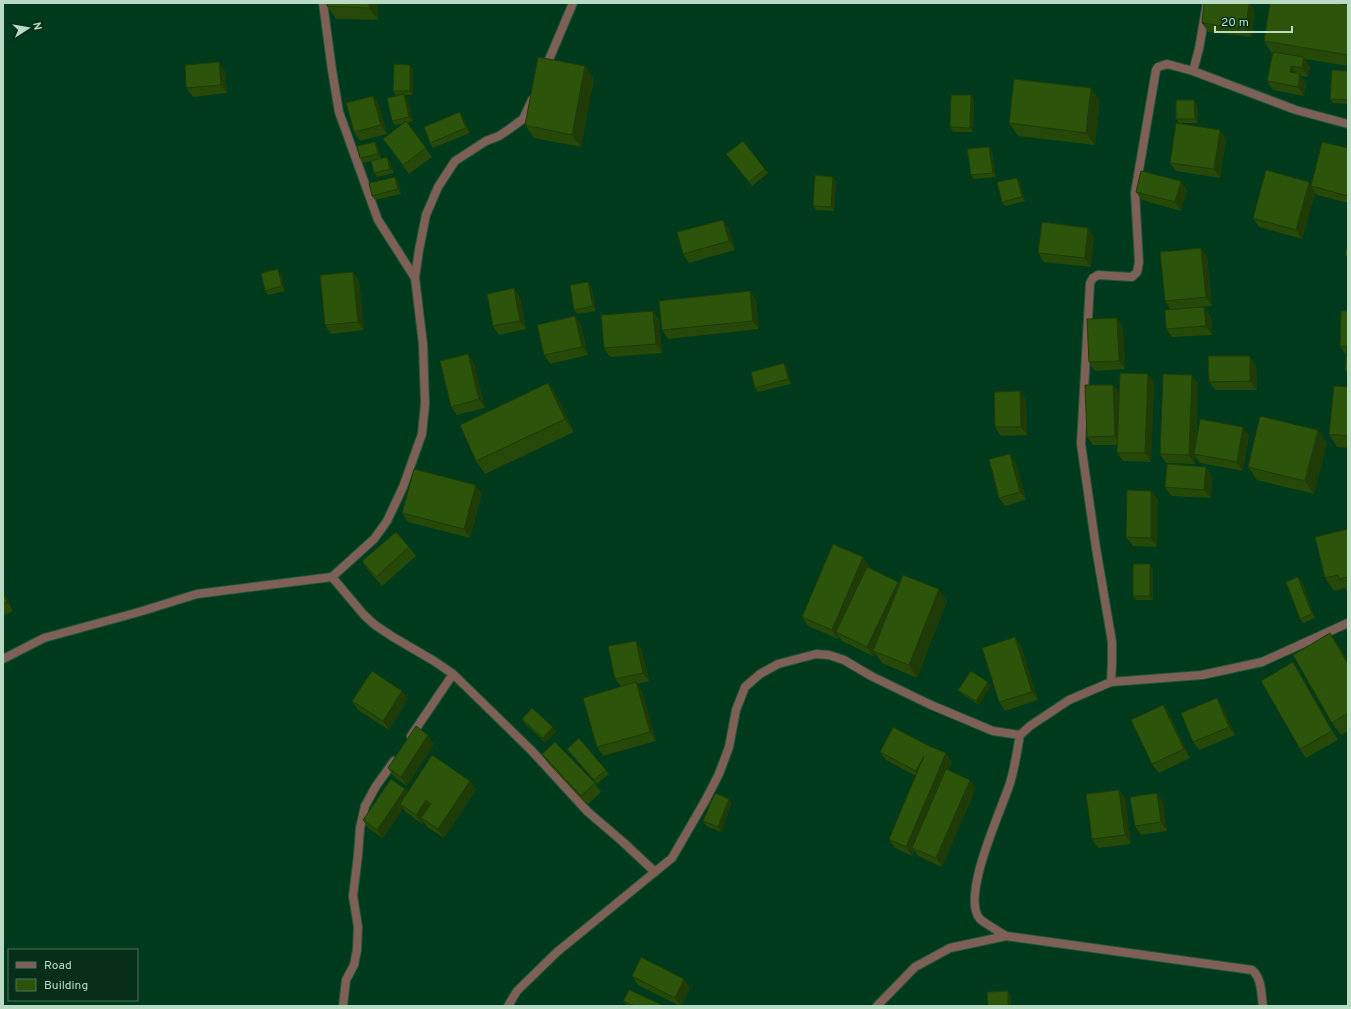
<svg xmlns="http://www.w3.org/2000/svg" width="1351" height="1009" font-family="Overpass,sans-serif">
  <style>
    .lines { fill: none; stroke-linecap: round; stroke-linejoin: round }
    .street-casing { stroke: #21573b; stroke-width: 10 }
    .street { stroke: #7f6057; stroke-width: 8 }
    .wall { fill: #264809 }
    .shaded-wall { fill: #1f3b08 }
    .building { fill: #2c540b; stroke: #1f3b08 }
  </style>
  <rect width="100%" height="100%" fill="#003a1d"/>
  <g class="lines">
    <defs>
      <path id="street" d="M323 3 332 70 339 112 378 220 415 278
        M545 69 573 3
        M1193 71 1199 49 1207 3
        M332 577 364 615 375 625 393 637 434 661 453 674 531 750 588 812 623 842 655 872
        M3 659 44 638 139 612 197 594 332 577 374 539 387 521 403 487 422 434 425 404 423 344 415 278 419 250 426 215 438 187 455 161 486 141 499 136 508 130 523 119 532 100
        M1111 682 1112 663V642L1096 548 1081 444 1090 283 1093 278 1098 275 1132 277 1137 272 1139 262 1135 193 1156 70 1158 67 1167 64 1193 71 1296 110 1348 124
        M411 736 453 674
        M1006 936C1000 932 984 923 980 919 960 897 1002 809 1010 783 1015 767 1017 751 1020 735
        M343 1006 346 980 354 965 357 950 358 927 353 896 358 855 360 828 365 806 376 786 394 761
        M508 1006 517 991 557 952 672 858 705 801 719 774 729 747 736 710 745 687 760 674 778 664 816 654 829 655 844 660 871 676 931 705 993 731 1020 735 1030 726 1069 700 1111 682 1202 675 1262 662 1348 623
        M877 1006 915 967 950 948 1006 936 1252 970C1262 978 1261 994 1263 1006"/>
    </defs>
    <use href="#street" class="street-casing"/>
    <use href="#street" class="street"/>
  </g>
  <path class="wall" d="M327 3H378V20L336 19 327 6Z
    M1270 3H1348V66L1305 59 1310 66 1308 77 1301 76 1306 83 1304 96 1273 90 1267 81 1272 54 1264 41Z
    M1255 11 1252 37 1208 32 1202 23Z
    M410 65 413 69V95H405L407 98 413 121 407 123 432 157 409 174 383 139 403 124 395 125 392 121 400 95H396L393 91Z
    M585 66 594 79 581 147 534 138 525 125Z
    M225 71 227 93 193 97 186 88Z
    M1348 71V104L1333 103 1330 99Z
    M1091 88 1100 101 1095 145 1018 136 1009 123Z
    M971 95 974 100 973 132H953L950 127Z
    M373 96 379 105 387 134 360 141 354 132Z
    M1194 100 1197 104 1198 123H1179L1176 119Z
    M463 117 470 133 433 148 430 143Z
    M1220 130 1226 139 1220 178 1176 171 1170 163Z
    M375 142 378 147 381 158 390 161 394 173 377 177 374 173 371 161 363 163 360 158Z
    M989 147 992 151 996 177 974 179 971 175Z
    M1348 148V203L1317 195 1315 193 1302 239 1259 227 1253 218 1311 185Z
    M726 154 765 169 768 173 752 186Z
    M395 177 398 181 401 194 375 200 372 196Z
    M836 181 834 211 816 210 813 206Z
    M1181 181 1187 190 1181 211 1142 200 1136 192Z
    M1020 182 1025 201 1005 206 1002 202Z
    M723 220 729 229 735 250 689 263 683 254Z
    M1088 228 1094 237 1091 267 1044 262 1038 253Z
    M1201 248 1207 257 1212 306 1192 308 1211 316 1212 335 1172 337 1166 329 1170 309 1165 301Z
    M353 272 359 280 364 330 331 334 325 325Z
    M281 274 285 291 268 295 265 291Z
    M591 286 596 311 577 314 574 310Z
    M750 291 756 300 759 329 668 339 662 330Z
    M520 297 526 329 499 335 493 326Z
    M1348 311V374L1345 371 1346 355 1340 346Z
    M575 316 581 325 588 355 550 364 544 355Z
    M1117 318 1123 327 1125 369 1095 371 1089 362Z
    M659 319 662 353 610 357 604 348Z
    M474 363 485 408 457 415 451 407Z
    M1256 365 1257 390H1215L1209 382Z
    M787 368 791 384 758 392 755 388Z
    M1192 375 1198 384 1196 444 1243 427 1249 436 1243 471 1200 463 1195 456V464L1166 463 1160 454Z
    M548 383 557 396 574 432 485 474 476 461Z
    M1154 383 1151 462 1123 461 1117 453V445H1093L1087 437 1113 385 1119 393Z
    M1348 387V448L1337 447 1329 434Z
    M1020 391 1026 400 1027 435 1001 436 995 427Z
    M1318 430 1327 443 1314 494 1257 480 1248 467Z
    M1010 454 1016 463 1026 500 1005 506 999 498Z
    M1206 467 1212 476 1211 498 1171 496 1165 487Z
    M1151 491 1158 499 1157 547 1133 546 1126 537Z
    M482 494 470 538 408 522 402 513Z
    M1348 529V592H1347L1345 588 1334 591 1325 578Z
    M409 547 416 556 382 586 368 570 362 561Z
    M869 565 868 567 898 582 900 584 947 601 917 678 882 663 875 653 873 656 842 641 839 637 838 639 808 626 802 617Z
    M1153 569V600H1136L1133 596Z
    M1298 577 1302 581 1315 618 1303 623 1300 619Z
    M3 589 13 611 3 616Z
    M1015 637 1021 646 1038 700 1005 711 999 702Z
    M1339 646 1348 661V731L1341 735 1332 723Z
    M642 650 649 681 637 684 642 691 656 741 603 756 597 747 621 686 615 679Z
    M1299 671 1338 740 1306 758 1300 749Z
    M988 682 991 686 979 705 962 694 958 690Z
    M402 691 408 699 389 730 358 710 352 701Z
    M1163 705 1169 713 1190 758 1159 773 1152 764Z
    M1223 707 1235 735 1199 750 1193 742Z
    M522 719 556 731 546 743 525 724Z
    M434 744 407 786 394 777 388 768Z
    M567 749 606 770 609 774 597 784Z
    M880 752 952 762 949 770 976 788 942 867 918 856 914 850 912 856 895 848 889 839 916 776 886 760Z
    M542 754 595 783 601 792 587 805 548 763Z
    M470 781 476 790 444 838 427 827 423 821 422 824 406 812 403 809 383 838 369 829 363 820 405 789 408 792Z
    M1119 790 1125 798 1131 844 1098 848 1092 839Z
    M1157 793 1163 802 1167 831 1141 835 1135 826Z
    M732 803 721 832 706 826 703 821Z
    M632 976 684 979 690 988 681 1006H680L638 985Z
    M623 1001 662 1006H628Z"/>
  <path class="shaded-wall" d="M369 3H378V20L369 8Z
    M1249 3H1250L1255 11 1252 37 1246 29Z
    M1343 3H1348V10Z
    M1304 57 1310 66 1308 77 1302 68Z
    M219 62 225 71 227 93 221 85Z
    M410 65 413 69V95L410 91Z
    M585 66 594 79 581 147 572 135Z
    M1291 66 1297 75 1290 72Z
    M1300 74 1306 83 1304 96 1298 87Z
    M1091 88 1100 101 1095 145 1086 133Z
    M404 94 407 98 413 121 409 117Z
    M971 95 974 100 973 132 970 128Z
    M373 96 379 105 387 134 381 125Z
    M1194 100 1197 104 1198 123 1195 119Z
    M460 112 463 117 470 133 466 128Z
    M1220 130 1226 139 1220 178 1214 169Z
    M375 142 378 147 381 158 378 154Z
    M989 147 992 151 996 177 993 173Z
    M387 157 390 161 394 173 390 169Z
    M395 177 398 181 401 194 398 189Z
    M833 177 836 181 834 211 831 207Z
    M1017 178 1020 182 1025 201 1022 197Z
    M1181 181 1187 190 1181 211 1175 202Z
    M1309 182 1313 187 1311 186 1315 193 1302 239 1296 230Z
    M723 220 729 229 735 250 729 241Z
    M1088 228 1094 237 1091 267 1085 258Z
    M1201 248 1207 257 1212 306 1206 297Z
    M278 269 281 274 285 291 282 286Z
    M353 272 359 280 364 330 358 322Z
    M588 282 591 286 596 311 593 306Z
    M514 288 520 297 526 329 520 321Z
    M750 291 756 300 759 329 753 321Z
    M1204 307 1211 316 1212 335 1206 326Z
    M653 311 659 319 662 353 656 344Z
    M575 316 581 325 588 355 582 347Z
    M1117 318 1123 327 1125 369 1119 361Z
    M468 354 474 363 485 408 479 399Z
    M1250 356 1256 365 1257 390 1250 381Z
    M784 363 787 368 791 384 788 379Z
    M1148 374 1154 383 1151 462 1145 453Z
    M1192 375 1198 384 1195 455 1194 454 1195 456V464L1189 455Z
    M548 383 557 396 574 432 565 419Z
    M1113 385 1119 393 1121 445 1115 436Z
    M1020 391 1026 400 1027 435 1021 427Z
    M1243 427 1249 436 1243 471 1237 462Z
    M1318 430 1327 443 1314 494 1305 481Z
    M1010 454 1016 463 1026 500 1020 492Z
    M1206 467 1212 476 1211 498 1204 490Z
    M476 485 482 494 470 538 464 529Z
    M1151 491 1158 499 1157 547 1151 538Z
    M863 557 869 565 840 634 836 632 839 637 838 639 832 630Z
    M1150 564 1153 569V600L1150 596Z
    M1298 577 1302 581 1315 618 1312 614Z
    M898 582 904 590 873 651 875 653 873 656 867 647Z
    M3 589 13 611 7 602 3 594Z
    M939 589 947 601 917 678 909 665Z
    M1330 633 1339 646 1348 661V664Z
    M1015 637 1021 646 1038 700 1032 692Z
    M636 641 642 650 649 681 643 673Z
    M1293 662 1299 671 1338 740 1332 731Z
    M636 682 642 691 656 741 650 732Z
    M988 682 991 686 979 705 976 701Z
    M402 691 408 699 389 730 383 721Z
    M1217 698 1223 707 1235 735 1229 727Z
    M1163 705 1169 713 1190 758 1184 749Z
    M553 727 556 731 546 743 543 738Z
    M428 735 434 744 407 786 401 777Z
    M946 753 952 762 915 849 912 848 914 850 912 856 906 847Z
    M924 756 922 780 916 771Z
    M970 780 976 788 942 867 936 858Z
    M470 781 476 790 444 838 438 829Z
    M405 789 411 798 400 804 403 809 383 838 377 830Z
    M1119 790 1125 798 1131 844 1125 835Z
    M1157 793 1163 802 1167 831 1161 822Z
    M729 799 732 803 721 832 718 827Z
    M426 800 432 809 421 818 423 821 422 824 416 815Z
    M684 979 690 988 681 1006 675 998Z
    M1008 991 1011 995V1006H1008Z"/>
  <path class="building" d="M327 3H369V8L327 6Z
    M1204 3H1249L1246 29 1202 23Z
    M1270 3H1335L1348 5V55L1264 41Z
    M1273 52 1304 57 1302 68 1291 66 1290 72 1300 74 1298 87 1267 81Z
    M538 57 585 66 572 135 525 125Z
    M219 62 221 85 186 88 185 65Z
    M394 64 410 65V91H393Z
    M1332 70 1348 71V100L1330 99Z
    M1014 79 1091 88 1086 133 1009 123Z
    M404 94 409 117 392 121 387 98Z
    M951 95H971L970 128 950 127Z
    M373 96 381 125 354 132 346 103Z
    M1176 100H1194L1195 119H1176Z
    M460 112 466 128 430 143 424 127Z
    M406 121 426 148 403 165 383 139Z
    M1176 123 1220 130 1214 169 1170 163Z
    M743 141 765 169 749 182 726 154Z
    M375 142 378 154 360 158 357 146Z
    M1322 142 1348 148V196L1311 186Z
    M989 147 993 173 971 175 967 149Z
    M387 157 390 169 374 173 371 161Z
    M1266 170 1309 182 1296 230 1253 218Z
    M1141 171 1181 181 1175 202 1136 192Z
    M815 175 833 177 831 207 813 206Z
    M395 177 398 189 372 196 369 183Z
    M1017 178 1022 197 1002 202 997 182Z
    M723 220 729 241 683 254 677 232Z
    M1042 222 1088 228 1085 258 1038 253Z
    M1348 242V256L1345 255Z
    M1201 248 1206 297 1165 301 1160 252Z
    M278 269 282 286 265 291 261 273Z
    M353 272 358 322 325 325 320 275Z
    M588 282 593 306 574 310 570 285Z
    M514 288 520 321 493 326 487 294Z
    M750 291 753 321 662 330 659 301Z
    M1204 307 1206 326 1166 329 1165 310Z
    M653 311 656 344 604 348 601 315Z
    M1341 311H1348V371H1345L1347 346H1340Z
    M575 316 582 347 544 355 537 325Z
    M1117 318 1119 361 1089 362 1087 319Z
    M468 354 479 399 451 407 440 361Z
    M1208 356H1250V381L1209 382Z
    M784 363 788 379 755 388 751 372Z
    M1120 373 1148 374 1145 453H1117Z
    M1163 374 1192 375 1189 455 1160 454Z
    M548 383 565 419 476 461 460 425Z
    M1085 385H1113L1115 436 1087 437Z
    M1334 386 1348 387V436L1329 434Z
    M1020 391 1021 427H995L994 392Z
    M1260 416 1318 430 1305 481 1248 467Z
    M1200 419 1243 427 1237 462 1194 454Z
    M1010 454 1020 492 999 498 989 459Z
    M1167 464 1206 467 1204 490 1165 487Z
    M414 469 476 485 464 529 402 513Z
    M1127 490 1151 491V538L1126 537Z
    M1348 529V577L1339 579 1338 575 1325 578 1315 537Z
    M396 532 409 547 376 577 362 561Z
    M833 544 863 557 832 630 802 617Z
    M1133 564H1150V596H1133Z
    M867 567 898 582 867 647 836 632Z
    M903 575 939 589 909 665 873 651Z
    M1298 577 1312 614 1300 619 1286 582Z
    M3 594 7 602 3 604Z
    M1330 633 1348 664V713L1332 723 1293 655Z
    M1015 637 1032 692 999 702 982 648Z
    M636 641 643 673 615 679 608 646Z
    M1293 662 1332 731 1300 749 1261 681Z
    M372 671 402 691 383 721 352 701Z
    M971 671 988 682 976 701 958 690Z
    M636 682 650 732 597 747 583 698Z
    M1217 698 1229 727 1193 742 1181 713Z
    M1163 705 1184 749 1152 764 1131 720Z
    M532 708 553 727 543 738 522 719Z
    M416 726 428 735 401 777 388 768Z
    M893 727 929 746 946 753 906 847 889 839 924 756 916 771 880 752Z
    M579 738 606 770 594 780 567 749Z
    M555 742 595 783 581 796 542 754Z
    M432 755 470 781 438 829 421 818 431 804 426 800 416 815 400 804Z
    M946 769 970 780 936 858 912 848Z
    M391 779 405 789 377 830 363 820Z
    M1119 790 1125 835 1092 839 1086 794Z
    M715 793 729 799 718 827 703 821Z
    M1157 793 1161 822 1135 826 1130 797Z
    M641 957 684 979 675 998 632 976Z
    M629 990 660 1004V1006H635L623 1001Z
    M1008 991V1006H988L987 992Z"/>
  <rect width="1351" height="1009" fill="none" stroke="#b9dbc4" stroke-width="8"/>
  <rect x="8" y="949" width="130" height="52" fill="#072e19" stroke="#4e735d"/>
  <rect x="16" y="962" width="20" height="6" fill="#7f6057" stroke="#4e735d"/>
  <text x="44" y="969" font-size="12" fill="#b9dbc4">Road</text>
  <rect x="16" y="979" width="20" height="12" fill="#2c540b" stroke="#4e735d"/>
  <text x="44" y="989" font-size="12" fill="#b9dbc4">Building</text>
  <g transform="translate(28 28) rotate(78)" stroke="#072e19" stroke-width="3" paint-order="stroke">
  <path d="M0-3L7 15L0 10L-7 15Z" fill="#b9dbc4"/>
  <text y="-6" font-size="11" font-weight="bold" text-anchor="middle" fill="#b9dbc4">N</text>
  </g>
  <path d="M1215 26v6h77v-6" fill="none" stroke="#b9dbc4" stroke-width="2"/>
  <text x="1221" y="26" font-size="12" fill="#b9dbc4" stroke="#072e19" stroke-width="3" paint-order="stroke">20 m</text>
</svg>
